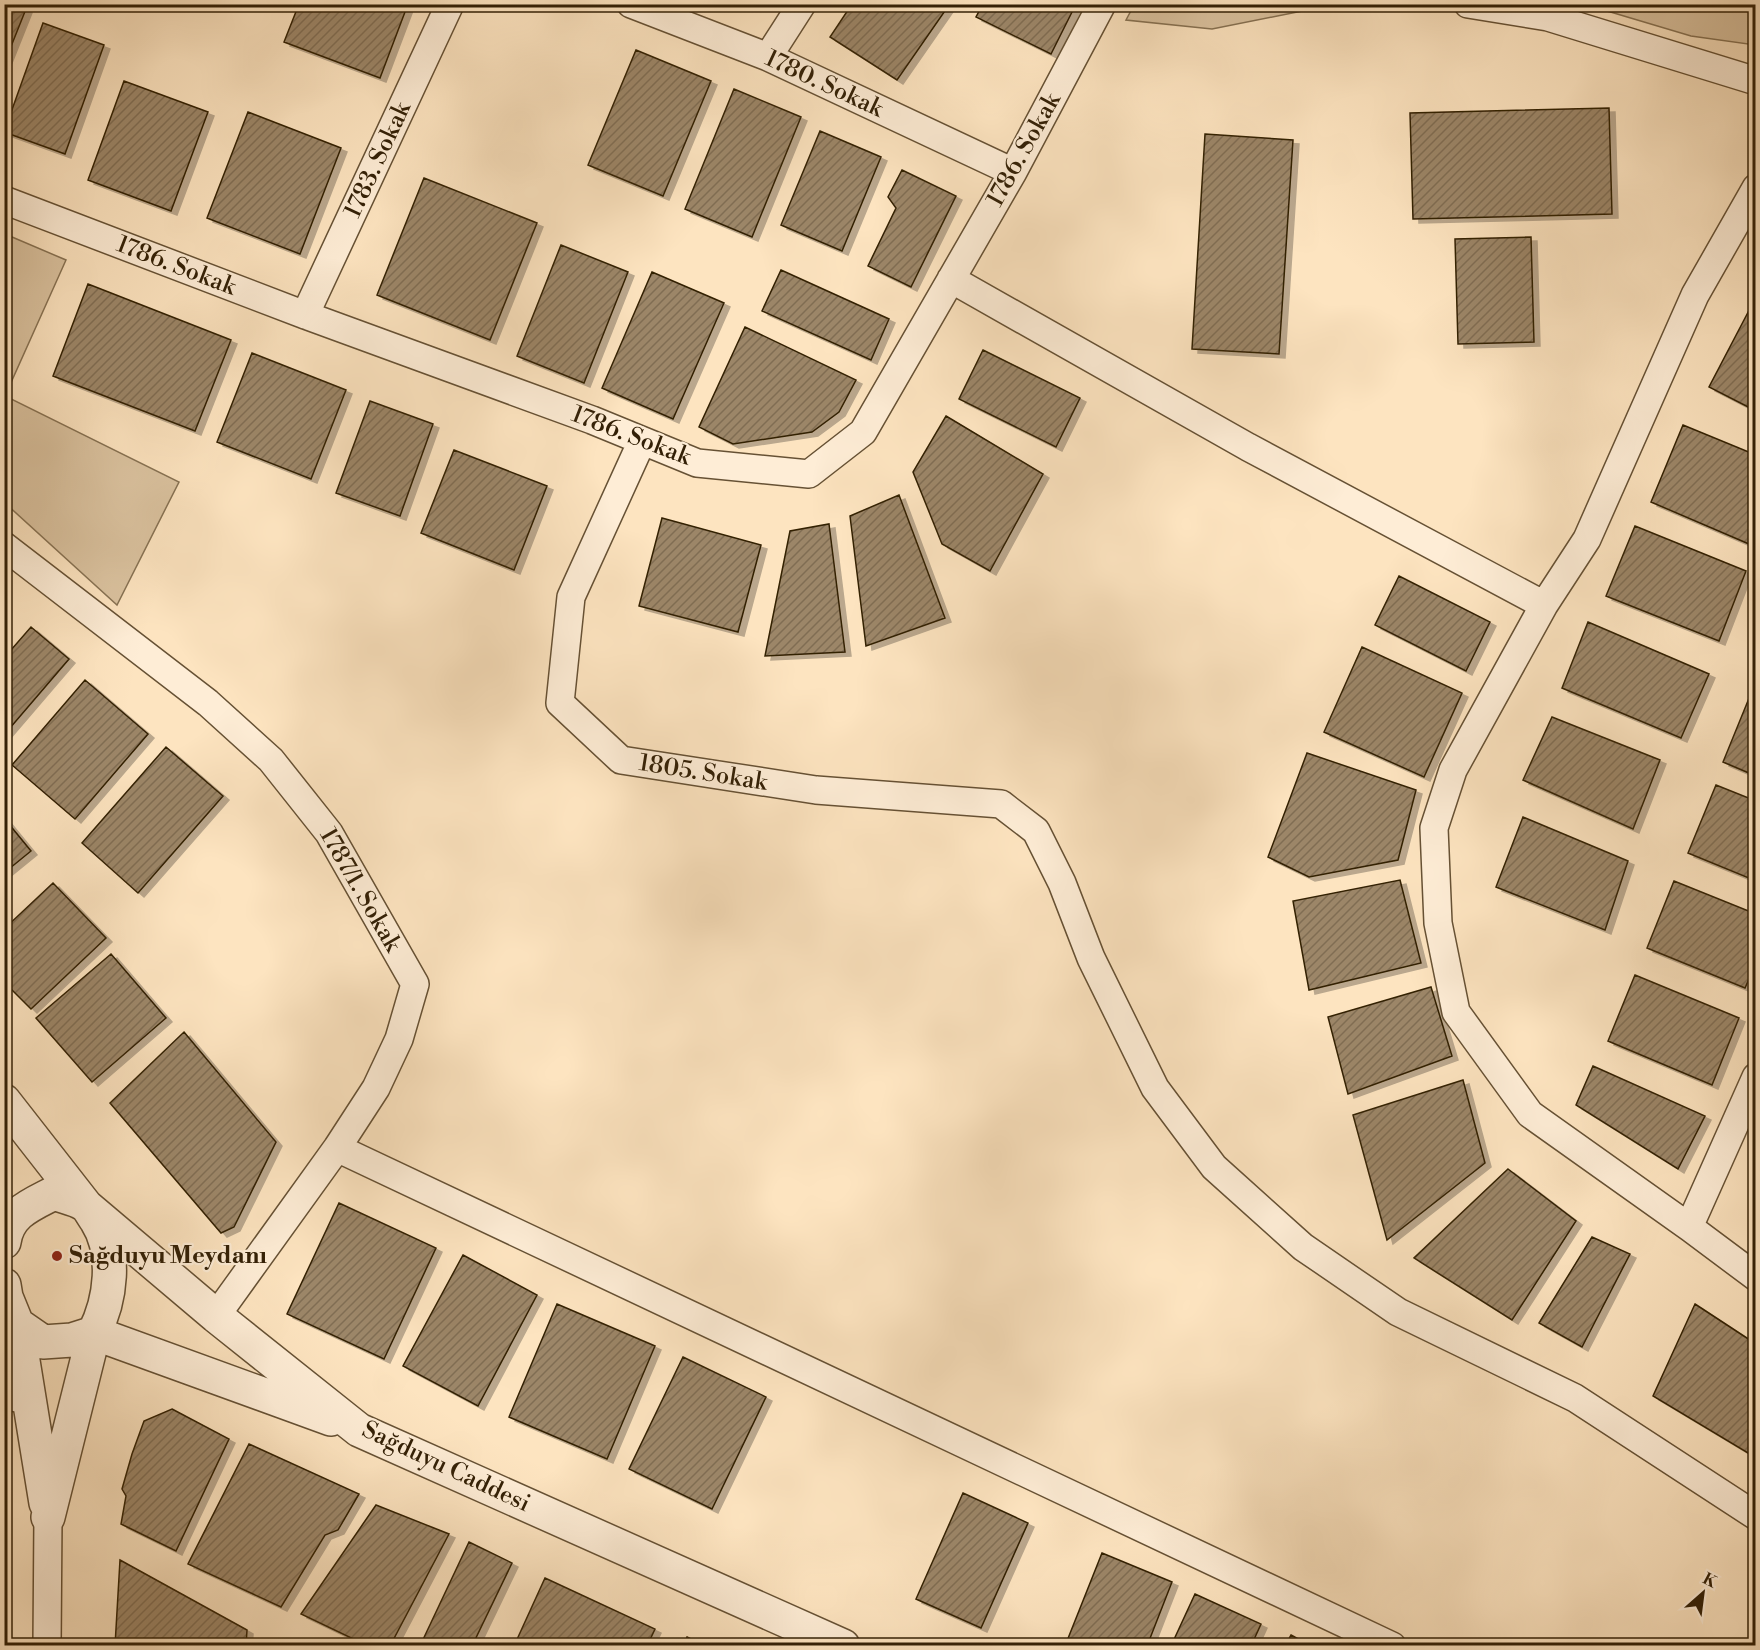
<svg xmlns="http://www.w3.org/2000/svg" width="1760" height="1650" font-family="'Libre Bodoni',serif">
  <style>
    .green { fill: #dbc3a0; stroke: #877253; stroke-width: 1.5 }
    .building { fill: url(#building-hatch); stroke: #332006; stroke-width: 1.5; filter: url(#shadow) }
    .lines { fill: none; stroke-linecap: round; stroke-linejoin: round }
    .minor-casing { stroke: #665134; stroke-width: 30 }
    .tertiary-casing { stroke: #665134; stroke-width: 36 }
    .minor { stroke: #feedd6; stroke-width: 27 }
    .tertiary { stroke: #feedd6; stroke-width: 33 }
    .poi-dot { fill: #8f2418; stroke: #feedd6; stroke-width: 2 }
    .labels { text-anchor: middle; dominant-baseline: central; stroke-width: 4.5; stroke-linejoin: round; paint-order: stroke }
    .street-label { font-size: 24px; fill: #332006; stroke: #feedd6 }
    .poi-label { font-size: 24px; font-weight: bold; fill: #332006; stroke: #feedd6; text-anchor: start }
  </style>
  <defs>
    <pattern id="building-hatch" width="6" height="6" patternUnits="userSpaceOnUse" patternTransform="scale(1.5)"><rect width="6" height="6" fill="#9c8667"/><path d="M-1 1l2-2M0 6l6-6M5 7l2-2" fill="none" stroke="#806d53"/></pattern>
    <filter id="shadow"><feDropShadow dx="6" dy="4" stdDeviation="0" flood-color="#0004"/></filter>
  </defs>
  <rect width="100%" height="100%" fill="#fde4c0"/>
  <filter id="stains"><feTurbulence type="fractalNoise" baseFrequency=".00333" numOctaves="4"/><feColorMatrix values="0 0 0 0 .2 0 0 0 0 .09 0 0 0 0 .02 0 0 0 .5 -.17"/></filter>
  <radialGradient id="worn" r=".72"><stop offset=".6" stop-color="#630" stop-opacity="0"/><stop offset="1" stop-color="#630" stop-opacity=".3"/></radialGradient>
  <path class="green" d="M1134 5V4L1332 5 1212 29 1126 20Z
    M1587 5H1755V45L1691 36Z
    M5 234 66 260 5 396 179 482 117 605 5 503Z"/>
  <path class="building" d="M4 4H14L26 9 4 64Z
    M299 4H408L380 78 284 42Z
    M852 4H947L949 5 897 80 830 37Z
    M983 4H1076L1051 54 976 17Z
    M43 23 104 45 65 154 4 132Z
    M636 50 711 81 663 196 588 165Z
    M124 81 208 112 171 211 88 180Z
    M734 89 801 117 752 237 685 209Z
    M1609 108 1612 214 1413 219 1410 113Z
    M248 112 341 148 300 254 207 218Z
    M820 131 881 157 842 251 781 225Z
    M1205 134 1293 140 1279 354 1192 349Z
    M902 170 956 196 911 287 868 266 896 208 888 197Z
    M424 178 537 223 490 340 377 295Z
    M1531 237 1534 342 1458 344 1455 239Z
    M561 245 628 272 584 383 517 356Z
    M781 270 889 319 871 360 762 311Z
    M652 272 724 303 673 419 602 388Z
    M88 284 231 340 195 431 53 376Z
    M1756 297V411L1709 387Z
    M745 327 856 380 839 412 812 432 733 444 699 427Z
    M983 350 1080 398 1056 447 959 399Z
    M252 353 346 390 311 479 217 442Z
    M370 401 433 424 400 516 336 493Z
    M946 416 1043 474 990 571 942 544 913 472Z
    M1683 425 1756 455V547L1651 502Z
    M454 450 547 486 514 570 421 533Z
    M899 495 945 618 866 646 850 516Z
    M662 518 761 545 738 632 639 606Z
    M829 524 845 652 765 656 790 531Z
    M1635 526 1746 571 1719 641 1606 596Z
    M1399 576 1490 622 1466 671 1375 625Z
    M1588 622 1709 674 1681 738 1562 688Z
    M31 627 69 659 4 735V658Z
    M1362 647 1462 693 1424 777 1324 732Z
    M85 680 148 734 75 819 12 765Z
    M1754 686 1756 687V776L1723 762Z
    M1552 717 1660 760 1633 829 1523 780Z
    M166 747 223 796 138 893 82 843Z
    M1307 753 1416 790 1398 860 1309 877 1268 857Z
    M1716 785 1756 801V881L1688 853Z
    M1523 817 1628 861 1605 930 1496 887Z
    M4 818 31 851 4 873Z
    M1400 880 1421 963 1309 990 1293 901Z
    M1674 881 1756 914V963L1745 988 1647 948Z
    M53 883 106 938 31 1009 4 982V929Z
    M111 954 166 1018 92 1082 36 1018Z
    M1635 975 1739 1018 1712 1085 1608 1041Z
    M1431 987 1452 1056 1348 1094 1328 1017Z
    M184 1032 276 1142 234 1227 221 1233 110 1103Z
    M1593 1066 1705 1116 1678 1169 1576 1105Z
    M1463 1080 1485 1163 1387 1240 1353 1115Z
    M1508 1169 1576 1221 1512 1320 1414 1258Z
    M339 1203 436 1248 384 1359 287 1314Z
    M1592 1237 1630 1254 1582 1347 1539 1323Z
    M463 1255 537 1295 478 1406 403 1366Z
    M557 1304 655 1346 607 1459 509 1417Z
    M1695 1304 1756 1344V1451L1753 1456 1653 1396Z
    M683 1357 766 1397 712 1509 629 1469Z
    M172 1409 229 1439 176 1551 121 1524 126 1496 122 1489 132 1454 144 1421Z
    M249 1444 359 1494 338 1530 325 1535 281 1607 188 1564Z
    M963 1493 1028 1523 981 1628 916 1599Z
    M376 1505 449 1534 390 1646H368L301 1614Z
    M469 1542 512 1563 472 1646H420Z
    M1102 1553 1172 1582 1147 1646H1065Z
    M120 1560 247 1630 246 1646H115Z
    M545 1578 655 1629 647 1646H514Z
    M1195 1594 1261 1624 1251 1646H1171Z
    M1291 1635 1311 1646H1285Z
    M687 1637 705 1646H683Z"/>
  <g class="lines">
    <defs>
      <path id="minor" d="M631 4 768 57 1013 172
        M1468 4 1548 17 1756 81
        M768 57 802 4
        M1756 188 1695 295 1587 539 1544 605 1453 770 1434 828 1438 923 1456 1012 1530 1114 1689 1227 1756 1277
        M4 200 305 315 592 420 697 463 809 474 863 432 1013 172 1102 4
        M951 279 1248 447 1544 605
        M305 315 450 4
        M642 441 571 597 560 703 621 760 816 790 1001 804 1036 831 1062 883 1091 958 1155 1088 1214 1167 1303 1247 1398 1312 1575 1398 1756 1516
        M4 546 208 703 271 760 329 833 415 984 399 1039 376 1088 337 1148 216 1316
        M337 1148 1392 1646
        M1689 1227 1756 1077
        M4 1396 30 1400
        M47 1646 48 1517"/>
      <path id="tertiary" d="M4 1101 86 1206 216 1316 359 1430 843 1646
        M4 1242C8 1213 31 1205 54 1193 64 1197 77 1199 85 1205 89 1208 93 1216 96 1220 117 1253 111 1300 94 1333L72 1340 43 1342 17 1324 6 1297 4 1285
        M17 1324 46 1503
        M48 1517 94 1333 331 1419"/>
    </defs>
    <use href="#minor" class="minor-casing"/>
    <use href="#tertiary" class="tertiary-casing"/>
    <use href="#minor" class="minor"/>
    <use href="#tertiary" class="tertiary"/>
  </g>
  <circle class="poi-dot" cx="57" cy="1256" r="6"/>
  <g class="labels">
    <g class="street-label">
      <text transform="translate(824 84) rotate(25)">1780. Sokak</text>
      <text transform="translate(1024 150) rotate(-61)">1786. Sokak</text>
      <text transform="translate(378 160) rotate(-65)">1783. Sokak</text>
      <text transform="translate(176 266) rotate(21)">1786. Sokak</text>
      <text transform="translate(631 436) rotate(21)">1786. Sokak</text>
      <text transform="translate(703 773) rotate(9)">1805. Sokak</text>
      <text transform="translate(360 890) rotate(60)">1787/1. Sokak</text>
      <text transform="translate(446 1467) rotate(25)">Sağduyu Caddesi</text>
    </g>
    <g class="poi-label">
      <text x="69" y="1256">Sağduyu Meydanı</text>
    </g>
  </g>
  <rect width="1760" height="1650" fill="none" stroke="#fde4c0" stroke-width="24"/>
  <rect x="6" y="6" width="1748" height="1638" fill="none" stroke="#332006" stroke-width="3"/>
  <rect x="12" y="12" width="1736" height="1626" fill="none" stroke="#332006" stroke-width="1.5"/>
  <g transform="translate(1703 1593) rotate(28)" stroke="#feedd6" stroke-width="4.5" paint-order="stroke">
  <path d="M0-4.5L10 22L0 15L-10 22Z" fill="#332006"/>
  <text y="-9" font-size="16" font-weight="bold" text-anchor="middle" fill="#332006">K</text>
  </g>
  <rect width="100%" height="100%" filter="url(#stains)"/>
  <rect width="100%" height="100%" fill="url(#worn)"/>
</svg>
